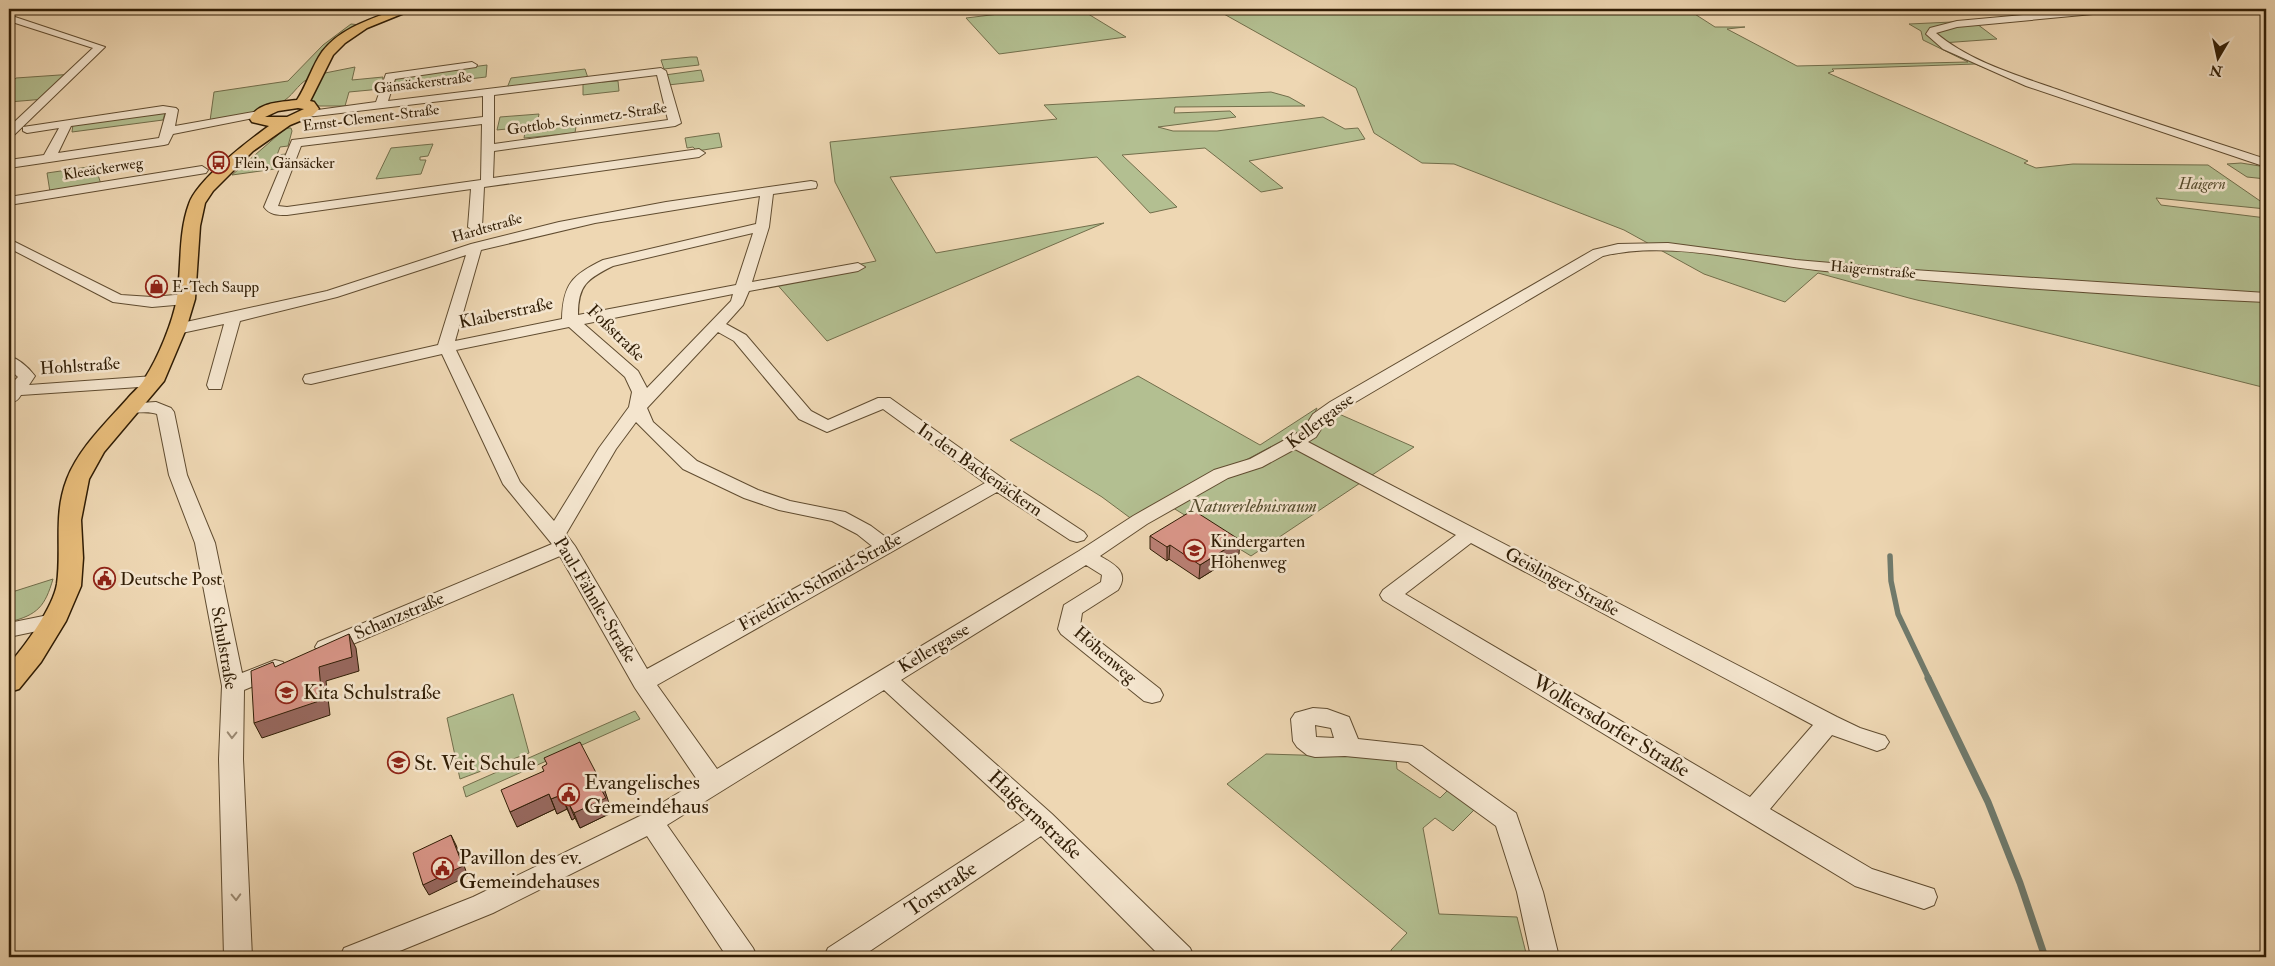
<svg xmlns="http://www.w3.org/2000/svg" width="2275" height="966" font-family="'IM FELL Double Pica',serif">
  <style>
    .green { fill: #b3bf91; stroke: #726e4b }
    .lines { fill: none; stroke-linecap: round; stroke-linejoin: round }
    .stream-far1 { stroke: #707a6c; stroke-width: 5.5 }
    .stream { stroke: #707a6c; stroke-width: 7 }
    .minor-casing { stroke: #604c30; stroke-width: 2 }
    .major-casing { stroke: #301d05; stroke-width: 3 }
    .minor { fill: #f4e5ce; fill-rule: evenodd }
    .major { fill: #e7bc7a; fill-rule: evenodd }
    .wall { fill: #ba8074; stroke: #301d05 }
    .shaded-wall { fill: #97685e; stroke: #301d05 }
    .building { fill: #d89587; stroke: #301d05 }
    .oneway { stroke: #9c8b74 }
    .labels { text-anchor: middle; dominant-baseline: central; stroke-width: 5; stroke-linejoin: round; paint-order: stroke }
    .far-street-label { font-size: 15px; fill: #301d05; stroke: #f4e5ce }
    .far-poi-label { font-size: 15px; fill: #301d05; stroke: #f4e5ce; text-anchor: start }
    .far-park-label { font-size: 15px; font-style: italic; fill: #574e2f; stroke: #f4e5ce }
    .street-label { font-size: 18px; fill: #301d05; stroke: #f4e5ce }
    .park-label { font-size: 18px; font-style: italic; fill: #574e2f; stroke: #f4e5ce }
    .poi-label { font-size: 18px; fill: #301d05; stroke: #f4e5ce; text-anchor: start }
    .near-poi-label { font-size: 21px; fill: #301d05; stroke: #f4e5ce; text-anchor: start }
    .near-street-label { font-size: 21px; fill: #301d05; stroke: #f4e5ce }
  </style>
  <rect width="100%" height="100%" fill="#eed7b3"/>
  <filter id="stains"><feTurbulence type="fractalNoise" baseFrequency=".004" numOctaves="4"/><feColorMatrix values="0 0 0 0 .2 0 0 0 0 .09 0 0 0 0 .02 0 0 0 .5 -.17"/></filter>
  <radialGradient id="worn" r=".72"><stop offset=".6" stop-color="#630" stop-opacity="0"/><stop offset="1" stop-color="#630" stop-opacity=".3"/></radialGradient>
  <path class="green" d="M1040 9H1080L1126 37 999 54 966 18Z
    M1215 9H1356L1369 11 1373 9H1687L1715 27H1745L1727 29 1797 66 1968 62 1923 40 1921 31 1909 24 1973 21 1997 39 1942 43 2039 89 1975 64 1832 69 1834 71 1828 73 2028 161 2024 163 2036 168 2073 164 2208 165 2266 205V209L2156 198 2161 205 2266 218V388L1909 298 1818 273 1785 302 1704 274 1624 230 1454 164 1422 163 1374 133 1356 88Z
    M351 24 361 25 339 39 311 78C301 80 294 94 285 100 265 114 234 116 210 121L214 92 288 81 323 45Z
    M691 57H697L699 65 664 69 661 60Z
    M487 65 486 77 393 88 396 77Z
    M355 67 352 80 383 77 381 89 349 92 345 106H319L309 101 308 98 325 73Z
    M585 69 588 78 507 88 511 78Z
    M701 70 704 81 668 85 665 75Z
    M74 74 45 99 9 102V85L16 78Z
    M601 80 602 82 618 81 619 91 583 95V82Z
    M1271 92 1289 97 1305 106 1175 107 1174 113 1230 111 1236 117 1158 127 1173 131H1217L1323 117 1345 129 1358 128 1365 139 1249 161 1283 188 1261 192 1205 148 1122 155 1177 207 1150 213 1097 157 890 177 936 253 1104 223 827 341 774 281 876 261 835 182 830 142 1057 119 1044 105Z
    M165 113 163 120 72 132 73 124Z
    M539 114 537 124 577 120 575 133 524 138 526 127 497 130 500 117Z
    M286 128H291L292 131 288 146 280 147 277 155 286 154V156L276 157 273 165 283 164 282 168 232 175Z
    M719 133 722 147 697 151 693 147 687 148 685 138Z
    M433 144 428 156 420 157V160H426L421 174 376 179 391 148Z
    M2241 163 2266 167V179L2247 177 2227 164Z
    M95 166 101 184 50 192 47 173Z
    M1138 376 1260 445 1317 408 1308 427 1133 520 1102 497 1010 440Z
    M1339 414 1414 447 1251 556 1170 506Z
    M53 579C45 606 38 615 9 622V593Z
    M513 694 529 753 460 779 447 718Z
    M635 711 640 719 466 797 463 787Z
    M1266 754 1396 758 1397 769 1440 798 1449 789 1476 808 1453 831 1435 818 1423 828 1439 914 1517 917 1527 957H1392L1391 950 1407 933 1227 784Z"/>
  <g class="lines">
    <path class="stream-far1" d="M1890 556 1891 581 1898 614 1929 679"/>
    <path class="stream" d="M1928 678 1988 802 2020 883 2045 957"/>
    <defs>
      <path id="minor" d="M2087 9H2119L2114 12 1957 27 1936 33C1969 61 2016 75 2056 89 2126 114 2196 136 2266 159V167L2026 86 1943 49 1926 34 1930 28 1957 21Z
        M9 15 105 47 13 136 9 137V127L93 48 9 21Z
        M472 62 477 65 476 67 395 79 388 101 661 68 666 71 681 123 675 126 494 151 493 178 699 149 705 153 699 157 484 187 482 227 475 231 468 227 471 189 287 215C277 215 270 215 264 207L292 140 483 117V96L307 117 301 114 303 112 376 102 386 74ZM657 75 668 120 494 144V95ZM482 124 481 180 287 207 278 206 301 146Z
        M163 106 176 108 178 110 175 126 259 111 265 114 259 117 173 134 168 144 164 145 9 168V160L44 155 59 128 27 133 23 131V127ZM166 113 159 138 58 153 71 126Z
        M202 166 208 170 206 173 9 205V197Z
        M811 181 816 182 817 185 816 188 773 194 769 227 752 282 858 263 865 267 858 271 749 291 743 305 726 324 746 335 811 411 828 420 878 398H890L1005 480 1084 532 1087 536 1084 540 1077 542 1070 540 997 492 657 685 717 769 1079 551 1133 516 1214 470 1250 459 1303 430 1313 414 1330 402 1593 250 1618 244 1668 243 1796 260 1913 270 2266 293V302C2119 296 1971 285 1825 271 1755 264 1672 239 1603 256L1342 410 1326 421 1316 437 1308 442 1837 717 1860 728 1885 736 1889 742 1885 748 1877 751 1832 735 1770 809 1872 869 1934 889 1937 897 1934 905 1924 909 1855 886 1383 600 1380 595 1383 590 1456 535 1295 449 1262 467 1228 478 1147 524 1100 556C1114 564 1130 572 1118 590L1082 613 1080 626 1160 689 1163 695 1160 701 1152 703 1144 701 1061 634 1058 629 1064 605 1101 582 1102 575 1086 565 901 680 1052 814 1190 948 1194 957H1161L1041 836 861 957H824L828 948 1025 820 884 690 667 825 753 948 757 957H727L647 836 493 913 385 957H340L344 948 473 897 642 815 698 781 635 688 560 556 334 652 326 655 318 652 315 647 318 642 552 544 503 484 442 354 311 384 305 383 303 379 305 375 438 345 466 255 337 297 240 321 221 389H209L207 385 224 324 177 334 169 329 177 324 327 291 471 244 559 222 666 202ZM760 196 756 224 603 260C572 275 563 284 562 319L455 341 481 250 595 223ZM753 233 736 285 578 315C578 285 587 279 613 266ZM733 294 731 301 647 388 638 371 584 324ZM569 327 625 377 632 392 629 407 599 448 554 521 520 482 456 350ZM718 332 734 341 799 419 827 432 883 409 985 483 887 538 871 526 845 512 790 501 758 490 697 461 653 422 647 408ZM636 422 683 469 744 498 779 510 832 521 857 534 872 546 647 669 575 546 566 534 616 449ZM1471 543 1813 725 1750 797 1405 594Z
        M9 239 121 295 152 297 186 294 194 299 186 304 152 307 113 302 9 248Z
        M9 356C19 359 29 368 35 376L29 385 154 376 160 377 162 381 160 385 154 386 21 395C18 400 15 403 9 402V386L18 377 9 369Z
        M156 402 171 408 174 412 187 475 215 543 242 673 275 660 283 662 286 668 283 674 244 690 243 759 252 957H224L219 759 222 686 195 543 169 475 157 414C147 410 135 414 124 412L121 408 124 404Z
        M53 614 61 616 64 621 61 626 9 637V623Z
        M1313 708 1327 709 1349 717 1358 739 1422 746 1516 813 1543 892 1559 957H1531L1517 892 1496 826 1408 762 1345 756 1315 757 1307 755 1297 747 1293 741 1291 719 1295 713ZM1315 725 1331 728 1334 738 1316 737Z"/>
      <path id="major" d="M398 9H414L367 28 345 43 333 55 310 101 314 102 319 109 312 116 290 125 253 151 213 191 205 203 200 226 195 299 186 329 164 381 104 452 89 479 81 520 83 558 81 586 66 621 41 662 19 689 9 692V664C25 646 53 608 57 584 62 548 53 515 67 479 79 448 106 423 128 398 133 392 141 386 145 378 158 358 173 322 177 298 182 267 178 234 189 204 197 180 248 141 269 126L252 122 250 119C257 102 281 102 297 100 307 85 312 66 322 52 340 28 371 19 398 9ZM298 108 304 109 287 117H265L278 111Z"/>
    </defs>
    <use href="#minor" class="minor-casing"/>
    <use href="#major" class="major-casing"/>
    <use href="#minor" class="minor"/>
    <use href="#major" class="major"/>
  </g>
  <path class="wall" d="M1150 536 1239 554 1199 579 1169 559 1167 561 1150 549Z
    M543 771 609 803H608L611 813 580 828 575 818 572 820 567 809 557 814 555 809 517 827Z"/>
  <path class="shaded-wall" d="M1240 540 1239 554 1199 579 1200 565Z
    M1170 545 1169 559 1167 561V547Z
    M349 634 356 648 359 671 326 681 330 715 262 738 254 723 319 667Z
    M604 788 609 803H608L611 813 580 828 574 813 601 789Z
    M549 794 555 809 517 827 510 812Z
    M561 795 567 809 557 814 551 799Z
    M569 804 575 818 572 820 566 805Z
    M451 835 456 845 468 876 429 895 423 885Z"/>
  <path class="building" d="M1193 510 1240 540 1200 565 1170 545 1167 547 1150 536Z
    M349 634 352 657 319 667 322 700 254 723 251 671 273 662 275 667Z
    M580 742 604 788 601 789 606 798 574 813 569 804 566 805 561 795 551 799 549 794 510 812 501 790 544 771 542 767 547 764 544 758Z
    M451 835 463 866 423 885 413 853Z"/>
  <defs><path id="oneway-chevron" d="M-2-3.5L2.5 0L-2 3.5" fill="none" stroke-width="1.6" stroke-linecap="round" stroke-linejoin="round" transform="scale(1.25)"/></defs>
  <g class="oneway">
    <use href="#oneway-chevron" transform="translate(232 735) rotate(91)"/>
    <use href="#oneway-chevron" transform="translate(236 897) rotate(88)"/>
  </g>
  <defs>
    <symbol id="bus-ring" viewBox="-11 -11 22 22"><circle r="9.5" fill="#f4e5ce" stroke="#8f2418" stroke-width="1.5"/><path d="M-5-6H5V4H4V6H2V4H-2V6H-4V4H-5ZM-3.5-4V0h7V-4ZM-3.5 1.2v1.5H-2V1.2ZM2 1.2v1.5H3.5V1.2Z" fill="#8f2418"/></symbol>
    <symbol id="shop-ring" viewBox="-11 -11 22 22"><circle r="9.5" fill="#f4e5ce" stroke="#8f2418" stroke-width="1.5"/><path d="M-5-2.5h2.3a2.7 3.5 0 0 1 5.4 0H5L5.5 6h-11ZM-1.5-2.5h3a1.5 2.3 0 0 0-3 0Z" fill="#8f2418"/></symbol>
    <symbol id="school-ring" viewBox="-11 -11 22 22"><circle r="9.5" fill="#f4e5ce" stroke="#8f2418" stroke-width="1.5"/><path d="M0-5L7-2L0 1L-7-2ZM-4 1L0 2.5L4 1V4Q0 6-4 4Z" fill="#8f2418"/></symbol>
    <symbol id="civic-ring" viewBox="-11 -11 22 22"><circle r="9.5" fill="#f4e5ce" stroke="#8f2418" stroke-width="1.5"/><path d="M-.6-6.5H3V-4.5H.6V-3L4-1V1h2V6H-6V1h2V-1L-.6-3ZM-1.2 2.5V6h2.4V2.5Z" fill="#8f2418"/></symbol>
  </defs>
  <g fill-rule="evenodd">
    <use href="#bus-ring" x="206" y="150" width="25" height="25"/>
    <use href="#shop-ring" x="144" y="274" width="25" height="25"/>
    <use href="#school-ring" x="1182" y="538" width="25" height="25"/>
    <use href="#civic-ring" x="92" y="566" width="25" height="25"/>
    <use href="#school-ring" x="274" y="680" width="25" height="25"/>
    <use href="#school-ring" x="386" y="750" width="25" height="25"/>
    <use href="#civic-ring" x="556" y="782" width="25" height="25"/>
    <use href="#civic-ring" x="430" y="856" width="25" height="25"/>
  </g>
  <g class="labels">
    <g class="far-street-label">
      <text transform="translate(423 83) rotate(-7)">Gänsäckerstraße</text>
      <text transform="translate(371 118) rotate(-7)">Ernst-Clement-Straße</text>
      <text transform="translate(587 119) rotate(-8)">Gottlob-Steinmetz-Straße</text>
      <text transform="translate(103 169) rotate(-9)">Kleeäckerweg</text>
      <text transform="translate(487 228) rotate(-16)">Hardtstraße</text>
      <text transform="translate(1873 270) rotate(5)">Haigernstraße</text>
    </g>
    <g class="far-poi-label">
      <text x="234" y="163">Flein, Gänsäcker</text>
      <text x="172" y="287">E-Tech Saupp</text>
    </g>
    <g class="far-park-label">
      <text x="2202" y="184">Haigern</text>
    </g>
    <g class="street-label">
      <text transform="translate(506 313) rotate(-12)">Klaiberstraße</text>
      <text transform="translate(616 333) rotate(44)">Foßstraße</text>
      <text transform="translate(80 366) rotate(-4)">Hohlstraße</text>
      <text transform="translate(1320 421) rotate(-37)">Kellergasse</text>
      <text transform="translate(980 470) rotate(35)">In den Backenäckern</text>
      <text transform="translate(820 582) rotate(-29)">Friedrich-Schmid-Straße</text>
      <text transform="translate(1562 582) rotate(28)">Geislinger Straße</text>
      <text transform="translate(595 600) rotate(59)">Paul-Fähnle-Straße</text>
      <text transform="translate(399 616) rotate(-23)">Schanzstraße</text>
      <text transform="translate(224 648) rotate(80)">Schulstraße</text>
      <text transform="translate(934 648) rotate(-31)">Kellergasse</text>
      <text transform="translate(1105 655) rotate(41)">Höhenweg</text>
    </g>
    <g class="park-label">
      <text x="1253" y="506">Naturerlebnisraum</text>
    </g>
    <g class="poi-label">
      <text x="1210" y="541">Kindergarten<tspan x="1210" dy="21">Höhenweg</tspan></text>
      <text x="120" y="579">Deutsche Post</text>
    </g>
    <g class="near-poi-label">
      <text x="303" y="692">Kita Schulstraße</text>
      <text x="414" y="763">St. Veit Schule</text>
      <text x="584" y="782">Evangelisches<tspan x="584" dy="24">Gemeindehaus</tspan></text>
      <text x="459" y="857">Pavillon des ev.<tspan x="459" dy="24">Gemeindehauses</tspan></text>
    </g>
    <g class="near-street-label">
      <text transform="translate(1611 726) rotate(31)">Wolkersdorfer Straße</text>
      <text transform="translate(1035 815) rotate(43)">Haigernstraße</text>
      <text transform="translate(941 889) rotate(-34)">Torstraße</text>
    </g>
  </g>
  <rect width="2275" height="966" fill="none" stroke="#eed7b3" stroke-width="30"/>
  <rect x="10" y="10" width="2255" height="946" fill="none" stroke="#301d05" stroke-width="2.5"/>
  <rect x="15" y="15" width="2245" height="936" fill="none" stroke="#301d05"/>
  <g transform="translate(2218 58) rotate(189)" stroke="#f4e5ce" stroke-width="4" paint-order="stroke">
  <path d="M0-4L9 19L0 12L-9 19Z" fill="#301d05"/>
  <text y="-8" font-size="14" font-weight="bold" text-anchor="middle" fill="#301d05">N</text>
  </g>
  <rect width="100%" height="100%" filter="url(#stains)"/>
  <rect width="100%" height="100%" fill="url(#worn)"/>
</svg>
